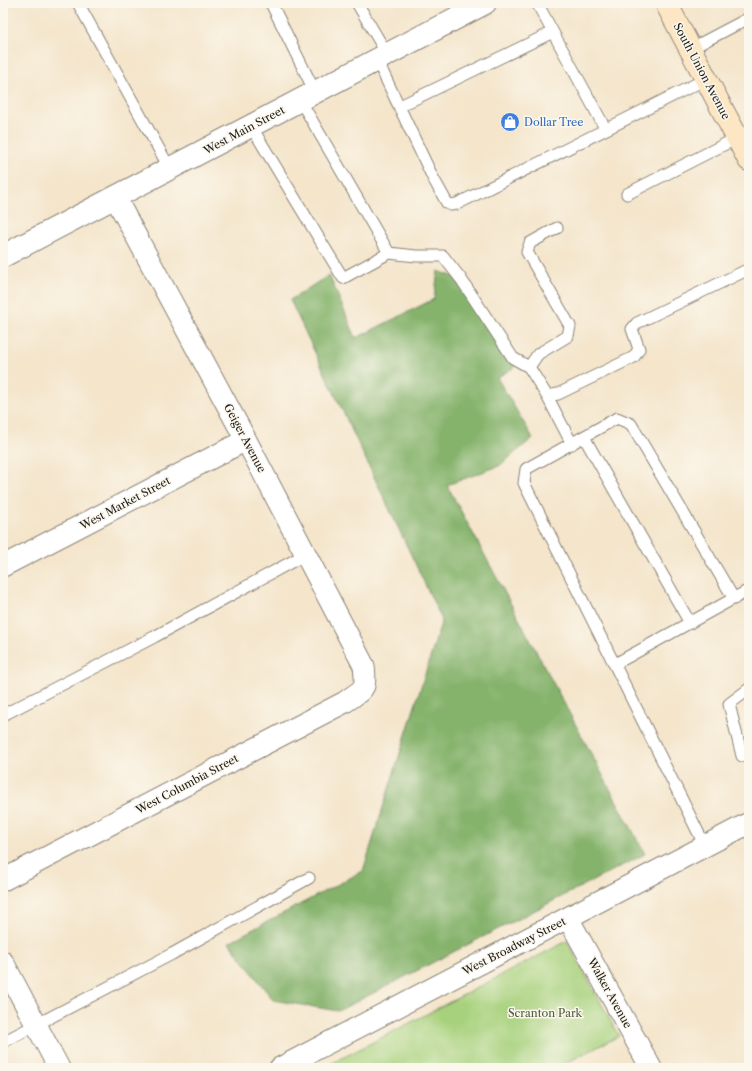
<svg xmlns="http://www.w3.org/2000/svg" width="752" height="1071" font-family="'Libre Caslon Text',serif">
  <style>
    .green { fill: #a7d17d; stroke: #62764c }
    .forest { fill: #85b36c; stroke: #506844 }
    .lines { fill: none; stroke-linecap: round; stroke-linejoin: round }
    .service-casing { stroke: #888074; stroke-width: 13 }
    .minor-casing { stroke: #888074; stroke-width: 23 }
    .tertiary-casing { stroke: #888074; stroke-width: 24 }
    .secondary-casing { stroke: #888074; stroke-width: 24 }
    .service { stroke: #fff; stroke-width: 11 }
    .minor { stroke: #fff; stroke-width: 21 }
    .tertiary { stroke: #fff; stroke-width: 22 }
    .secondary { stroke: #fce6c4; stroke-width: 22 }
    .labels { text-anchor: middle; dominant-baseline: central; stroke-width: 3; stroke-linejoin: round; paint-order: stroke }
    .street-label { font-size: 11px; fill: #1c1c1c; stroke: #fbf7ec }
    .shop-label { font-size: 11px; fill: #366cbe; stroke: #fbf7ec; text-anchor: start }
    .park-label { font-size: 11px; fill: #4d5b3e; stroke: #fbf7ec }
  </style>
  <rect width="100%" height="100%" fill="#fbf7ec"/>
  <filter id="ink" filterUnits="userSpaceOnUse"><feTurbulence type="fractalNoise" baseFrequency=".025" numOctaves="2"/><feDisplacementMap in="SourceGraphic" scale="8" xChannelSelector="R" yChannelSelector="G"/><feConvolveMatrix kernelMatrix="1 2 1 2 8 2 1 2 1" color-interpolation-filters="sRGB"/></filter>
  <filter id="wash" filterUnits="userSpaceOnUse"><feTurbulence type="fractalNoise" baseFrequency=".012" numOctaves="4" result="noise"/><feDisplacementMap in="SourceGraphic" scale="16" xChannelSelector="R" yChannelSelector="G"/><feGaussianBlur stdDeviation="0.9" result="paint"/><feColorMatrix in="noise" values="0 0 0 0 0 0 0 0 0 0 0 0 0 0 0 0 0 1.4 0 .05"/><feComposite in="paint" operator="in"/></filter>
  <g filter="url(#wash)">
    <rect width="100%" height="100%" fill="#f4e5cb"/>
    <path class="green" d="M567 941 619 1036 556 1068H323Z"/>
    <path class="forest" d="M438 271 461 279 516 366 497 378 533 438 499 466 447 485 645 854 338 1011 273 1000 229 942 363 871 442 620 290 300 329 275 356 338 434 299Z"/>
  </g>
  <g filter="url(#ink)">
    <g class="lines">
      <defs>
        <path id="service" d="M78 3 170 169
          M271 3 315 92
          M357 3 387 54
          M537 3 605 128
          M690 49 749 18
          M377 60 433 178 447 203 451 205 457 204 706 79
          M300 100 389 253 416 256H443L461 279 513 358 529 367
          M400 106 553 32
          M251 126 343 278 389 253
          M627 194 737 138
          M557 228 530 243 527 252 570 326 568 336 538 354 529 367 547 396 558 394 634 357 639 349 632 329 637 323 749 269
          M547 396 572 444
          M584 437 690 623
          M615 664 749 590
          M749 689 729 704 742 756 749 752
          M3 715 154 637 306 554
          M705 846 524 483 526 469 617 418 631 424 734 599
          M3 1042 172 954 309 878"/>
        <path id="minor" d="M3 566 246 440
          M3 880 345 702C364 688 367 691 364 666L246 440 115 197
          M568 918 651 1068
          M3 962 59 1068
          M280 1068 749 823"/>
        <path id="tertiary" d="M3 256 485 3"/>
        <path id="secondary" d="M666 3 749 160"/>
      </defs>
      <use href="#service" class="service-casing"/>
      <use href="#minor" class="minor-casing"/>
      <use href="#tertiary" class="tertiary-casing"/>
      <use href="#secondary" class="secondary-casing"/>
      <use href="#service" class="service"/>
      <use href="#minor" class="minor"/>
      <use href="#tertiary" class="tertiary"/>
      <use href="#secondary" class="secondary"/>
    </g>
  </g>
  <defs>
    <symbol id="shop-disc" viewBox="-11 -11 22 22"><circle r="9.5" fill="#3f7fe0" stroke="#fbf7ec"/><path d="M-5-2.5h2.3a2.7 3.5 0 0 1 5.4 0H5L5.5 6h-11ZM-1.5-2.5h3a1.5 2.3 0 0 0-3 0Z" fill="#fff"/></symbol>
  </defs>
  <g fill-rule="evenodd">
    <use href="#shop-disc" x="499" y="111" width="22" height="22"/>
  </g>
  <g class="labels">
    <g class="street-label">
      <text transform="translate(702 71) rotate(62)">South Union Avenue</text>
      <text transform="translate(244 130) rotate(-28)">West Main Street</text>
      <text transform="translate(245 438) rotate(62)">Geiger Avenue</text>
      <text transform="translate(125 503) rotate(-28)">West Market Street</text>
      <text transform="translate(187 784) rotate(-28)">West Columbia Street</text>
      <text transform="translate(514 946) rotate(-27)">West Broadway Street</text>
      <text transform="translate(610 993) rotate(61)">Walker Avenue</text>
    </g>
    <g class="shop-label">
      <text x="524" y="122">Dollar Tree</text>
    </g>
    <g class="park-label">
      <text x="545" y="1013">Scranton Park</text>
    </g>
  </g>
  <rect width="752" height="1071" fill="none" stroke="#fbf7ec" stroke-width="16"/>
</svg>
